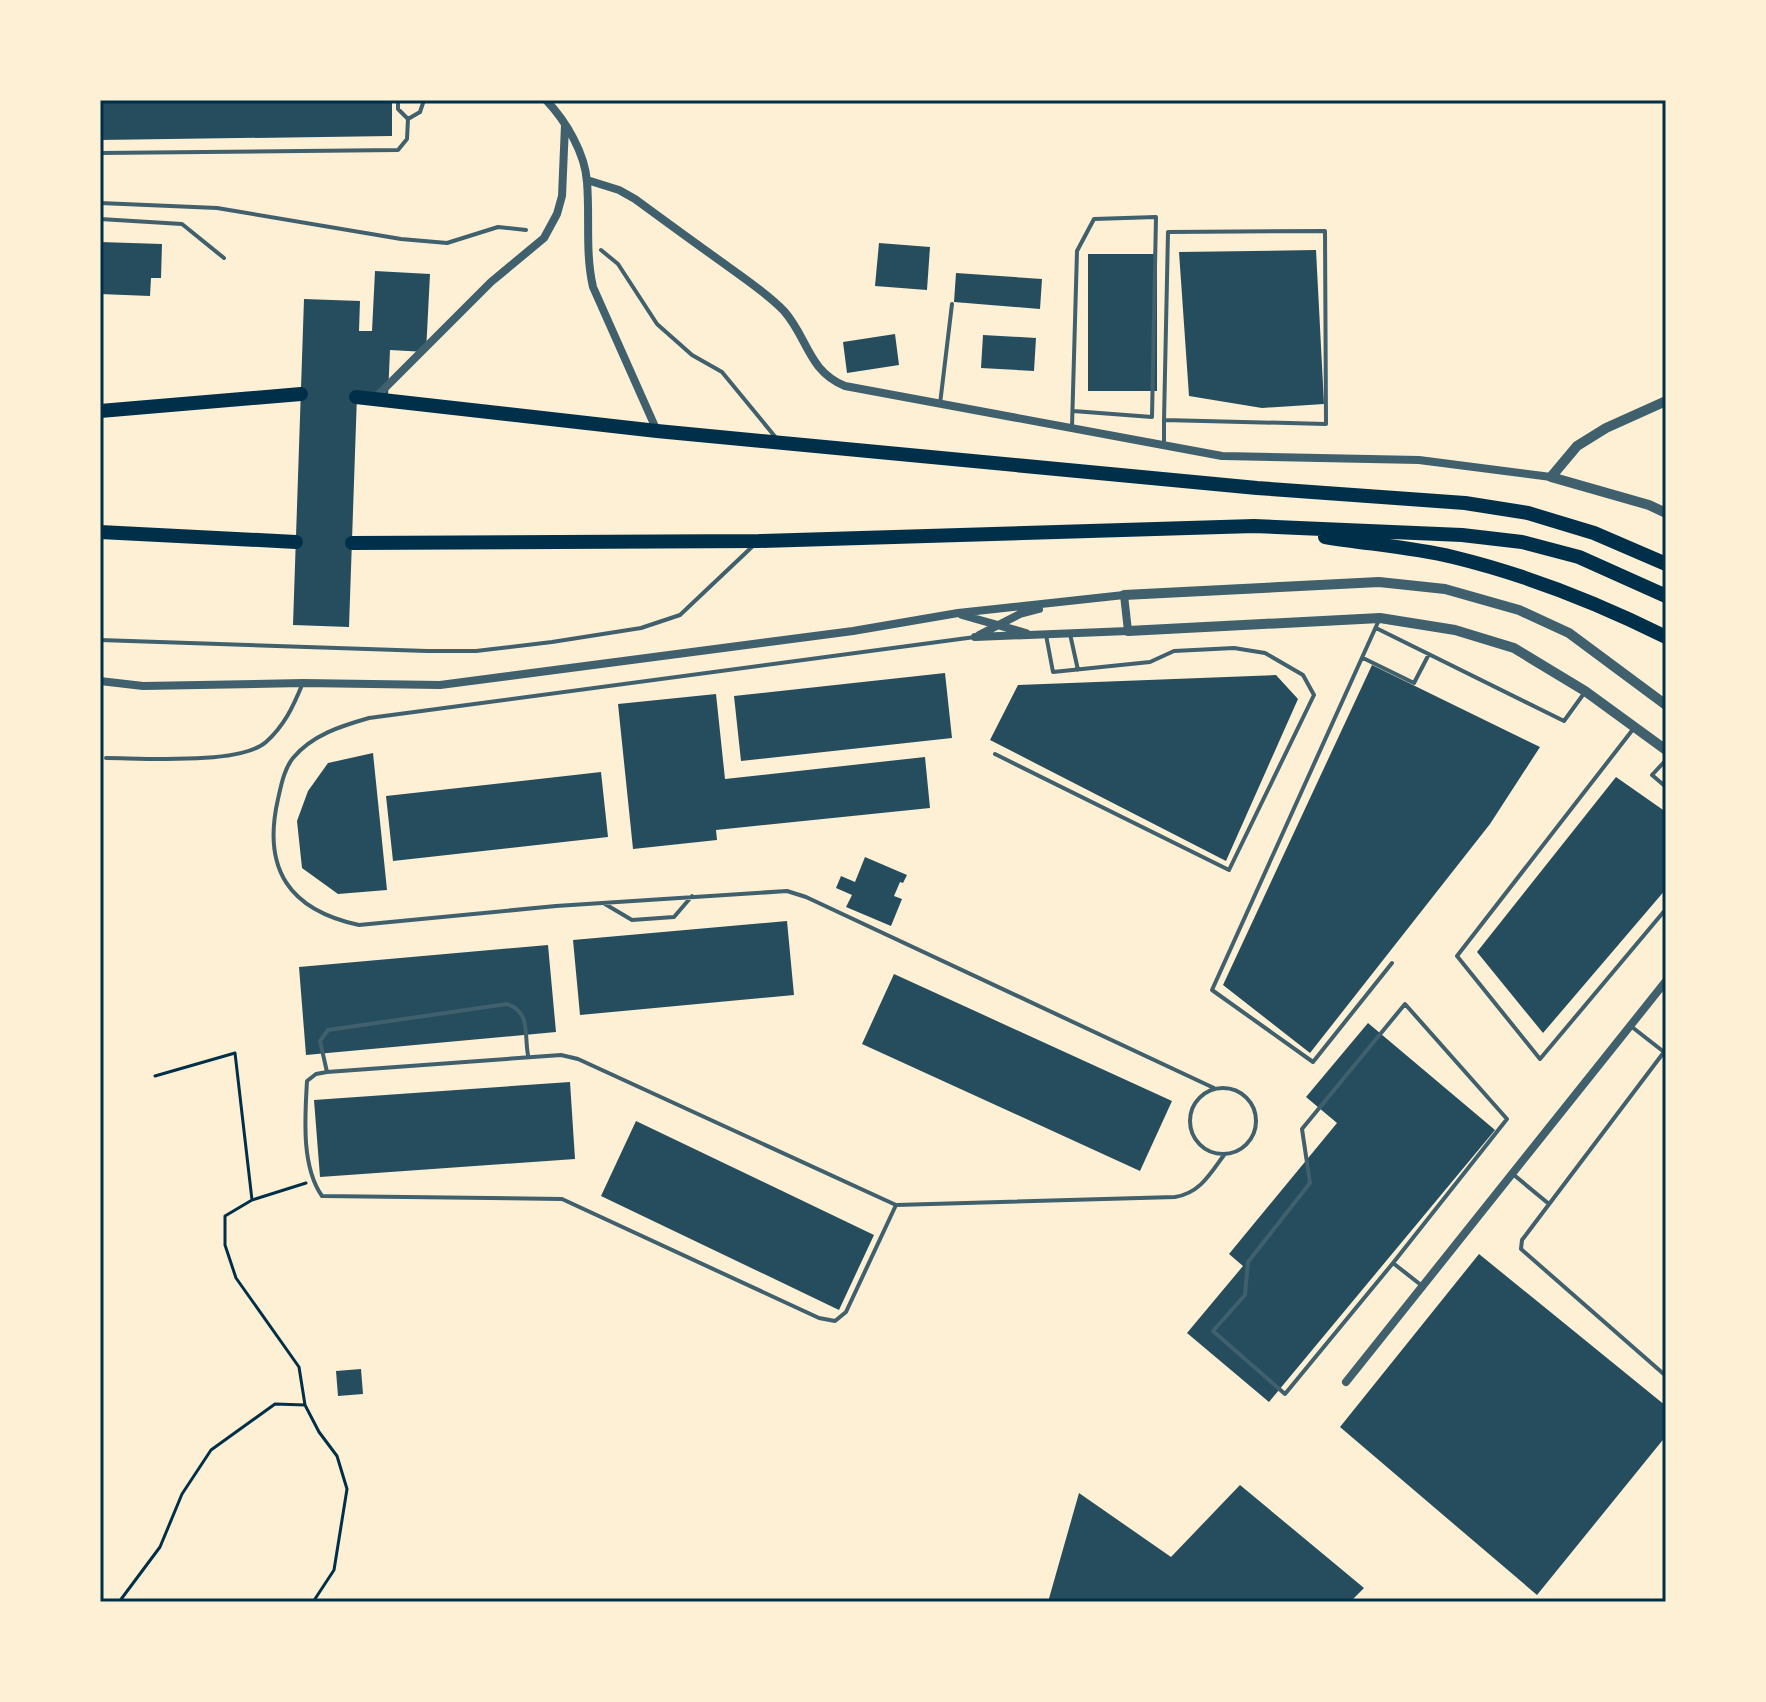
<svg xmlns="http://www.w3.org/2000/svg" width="1766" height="1702" font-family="Mulish,sans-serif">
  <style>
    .building { fill: #264d5e }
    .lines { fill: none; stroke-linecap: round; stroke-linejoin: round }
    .path { stroke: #003049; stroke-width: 3 }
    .service { stroke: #3f606c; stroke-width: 4 }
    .minor { stroke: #3f606c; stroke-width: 8 }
    .tertiary { stroke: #3f606c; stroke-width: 10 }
    .motorway { stroke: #003049; stroke-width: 14 }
    .neatline { fill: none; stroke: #003049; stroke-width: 3 }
  </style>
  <rect width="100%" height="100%" fill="#fdf0d5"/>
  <path class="building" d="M100 100H392V136L100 140Z
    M100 242 162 244 161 278H151L150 296 100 294Z
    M879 243 930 247 927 290 875 286Z
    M1316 250 1324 404 1262 408 1189 396 1179 252Z
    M1088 254H1157V391H1088Z
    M375 271 430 274 426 352 390 350 388 396 357 395 349 627 293 625 304 299 360 301 359 331H372Z
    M956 273 1042 279 1040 309 954 302Z
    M895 334 899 365 847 373 843 342Z
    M983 335 1036 338 1034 371 981 368Z
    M1372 665 1540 747 1490 824 1310 1053 1223 985Z
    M945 673 952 738 741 761 734 696Z
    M1276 675 1298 699 1226 861 990 740 1018 685Z
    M716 694 725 779 925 757 930 808 716 830 717 840 633 849 618 704Z
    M373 753 387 890 338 894 302 868 297 821 308 791 328 763Z
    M601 772 608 837 393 861 386 796Z
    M1616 777 1666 812V889L1543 1033 1477 952Z
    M865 857 907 875 903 883 900 882 894 896 902 899 891 926 846 907 852 895 836 888 841 876 855 882Z
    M787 921 794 995 580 1015 573 940Z
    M548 945 556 1032 306 1055 299 967Z
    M894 974 1172 1101 1140 1171 862 1044Z
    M1368 1023 1495 1130 1269 1402 1187 1333 1243 1266 1229 1254 1337 1123 1306 1097Z
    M570 1082 575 1159 320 1177 314 1100Z
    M636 1121 874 1235 839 1310 601 1196Z
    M1479 1254 1666 1406V1436L1537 1595 1340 1427Z
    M361 1369 363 1394 338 1396 336 1371Z
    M1240 1485 1364 1588 1350 1602H1048L1079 1493 1171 1557Z"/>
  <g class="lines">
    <path class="path" d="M252 1200 306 1183
      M305 1405 319 1432 337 1456 347 1489 334 1570 313 1602
      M119 1602 160 1547 182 1494 211 1450 275 1404 305 1405 299 1367 236 1278 225 1245V1216L252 1200 235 1053 155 1076"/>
    <path class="service" d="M398 100V109L408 119 420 112 424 100
      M100 153 398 150 407 139 408 119
      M100 203 217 208 401 239 447 243 498 227 526 230
      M100 219 182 224 224 258
      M601 250 618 264 657 324 692 355 722 372 777 439
      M940 404 952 304
      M1072 427 1077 251 1094 219 1156 217 1152 417 1073 411
      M1164 445V420L1168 232 1325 231 1326 424 1164 420
      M1379 620 1212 990 1313 1062 1392 963
      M1376 628 1564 721 1585 692
      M1070 634 1078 670
      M975 637 369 718C341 726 312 735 293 758 284 769 281 786 278 799 262 869 289 910 359 925L556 906 787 891 806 897 1214 1088
      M100 640 427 651H476L552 642 641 628 680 615 754 545
      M1363 658 1414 683 1429 654
      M1634 728 1457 956 1540 1059 1666 909
      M995 754 1229 870 1314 695 1303 675 1265 653 1234 648 1174 651 1150 662 1053 672 1046 635
      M106 758C142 758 240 765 266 742 284 726 293 707 302 685
      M1666 760 1652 775 1666 787
      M605 904 632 920 674 917 692 896
      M1632 1027 1664 1052
      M1666 1054 1664 1052 1522 1240 1521 1249 1666 1376
      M327 1072 320 1041 328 1030 507 1004C531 1012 524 1034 528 1055
      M1190 1121a33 33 0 1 1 66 0a33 33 0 1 1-66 0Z
      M1514 1175 1549 1204
      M896 1205 846 1312 835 1321 819 1318 562 1199 322 1196C301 1166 305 1117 307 1081L316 1074 327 1072 561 1055 578 1059 896 1205 1175 1197C1200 1193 1210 1174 1224 1155
      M1393 1263 1507 1119 1405 1004 1302 1129 1310 1183 1248 1262 1245 1295 1213 1331 1285 1394 1393 1263 1421 1285"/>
    <path class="minor" d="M546 100C566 121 585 153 587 182 590 218 585 252 593 287L657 431
      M587 180 619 190 635 199C665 221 695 243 726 265 745 279 768 294 784 311 808 338 808 371 845 386L1222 456 1419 460 1551 477
      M375 398 491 282 544 238 557 214 562 196 565 125
      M962 615 1026 633
      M979 635 1020 614 1039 609
      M100 681 143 686 303 683 440 685 853 631 958 613 1124 595 1128 631 975 637
      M1346 1382 1666 981"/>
    <path class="tertiary" d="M1666 401 1606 428 1577 446 1551 477 1649 505 1666 513
      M1124 595 1379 582 1445 589 1519 610 1569 633 1666 705
      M1128 631 1380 618 1455 630 1514 648 1585 691 1666 750"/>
    <path class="motorway" d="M356 397 657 431 1257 488 1465 503 1528 513 1594 533 1666 564
      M100 411 301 394
      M100 532 296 542
      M1325 537C1367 544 1412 547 1453 557 1527 575 1598 603 1666 637
      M352 543 759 541 1254 526 1462 535 1522 542 1579 557 1666 596"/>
  </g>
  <rect width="1766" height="1702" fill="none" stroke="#fdf0d5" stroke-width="204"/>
  <rect x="102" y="102" width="1562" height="1498" class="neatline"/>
</svg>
